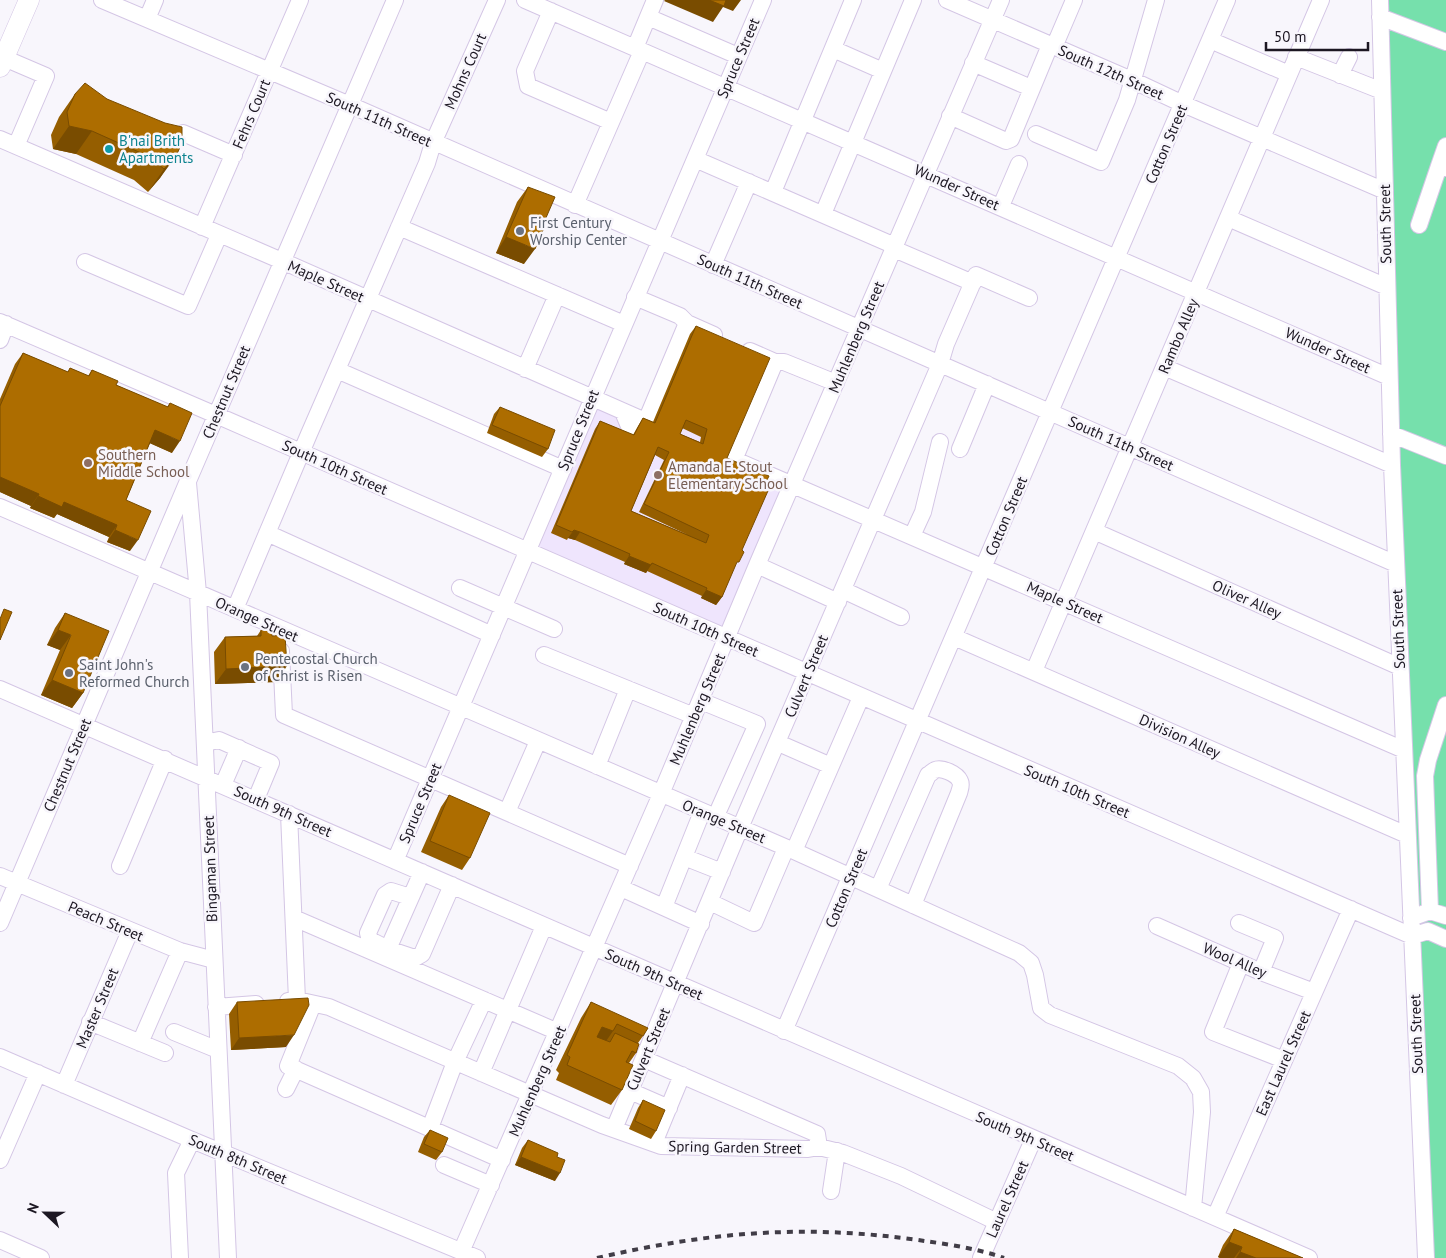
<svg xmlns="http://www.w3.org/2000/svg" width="1446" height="1258" font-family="'PT Sans',sans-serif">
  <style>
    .built { fill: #efe5fd }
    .green { fill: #76e0ac }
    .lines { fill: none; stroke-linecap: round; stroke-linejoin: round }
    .minor-casing { stroke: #d4c6e5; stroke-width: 18 }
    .major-casing { stroke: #d4c6e5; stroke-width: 21 }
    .minor { stroke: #fff; stroke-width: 16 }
    .major { stroke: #fff; stroke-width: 20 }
    .rail { stroke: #413d47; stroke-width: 4; stroke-dasharray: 6 6; stroke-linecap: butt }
    .wall { fill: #955e00; fill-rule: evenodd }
    .shaded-wall { fill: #794c00 }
    .building { fill: #ad6d00; stroke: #794c00; fill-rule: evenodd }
    .culture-dot { fill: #0f9aa8; stroke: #f8f6fc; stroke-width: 2 }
    .worship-dot { fill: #6b7280; stroke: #f8f6fc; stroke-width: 2 }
    .education-dot { fill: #8d6e63; stroke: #f8f6fc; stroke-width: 2 }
    .labels { text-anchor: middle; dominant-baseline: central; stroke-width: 5; stroke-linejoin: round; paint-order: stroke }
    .street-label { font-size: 15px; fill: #1c1722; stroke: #f8f6fc }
    .culture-label { font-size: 15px; fill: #0d838f; stroke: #f8f6fc; text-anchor: start }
    .worship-label { font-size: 15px; fill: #5b616d; stroke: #f8f6fc; text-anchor: start }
    .education-label { font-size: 15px; fill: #785e54; stroke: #f8f6fc; text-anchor: start }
  </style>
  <rect width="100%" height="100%" fill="#f8f6fc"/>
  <path class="built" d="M689 328 729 463 783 487 724 627 531 544 591 402 648 426Z"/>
  <path class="green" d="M1380 0H1446V1258H1426Z"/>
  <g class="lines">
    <defs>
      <path id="minor" d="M102 0 350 105 1396 564
        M525 0 1389 377
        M947 0 1134 81 1183 104 1385 191
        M1380 0 1392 465 1426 1258
        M551 11 525 71 528 86 611 122
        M648 17 738 56
        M1380 17 1446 42
        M147 19 155 0
        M1210 40 1289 74
        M1054 47 1074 0
        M635 48 655 0
        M833 49 883 71
        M1296 57 1382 91
        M4 58 46 76 16 146
        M973 63 1031 88
        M1340 75 1349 57
        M950 116 1006 141 1011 139 1050 45
        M183 133 234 155
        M1036 134 1101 162 1127 100 1156 0
        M0 139 282 261 652 424
        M1446 146 1439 166 1446 168
        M695 159 895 246
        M773 192 853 0
        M575 205 642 51
        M1001 206 1019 164
        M823 214 913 0
        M1228 218 1387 287
        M1419 225 1439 166
        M202 227 300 0
        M399 227 624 324
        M894 249 973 283
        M85 262 188 306 219 235
        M713 265 749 182
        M635 297 680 316 687 323 714 335
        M0 322 216 415 1412 936 1428 931 1446 939
        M0 340 6 324
        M750 351 775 362H784L836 383
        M1164 367 1392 465
        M525 369 557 295
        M337 370 563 469
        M623 412 631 431 635 432
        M646 421 687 323
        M1391 434 1446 456
        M960 449 987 384
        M726 456 1404 750
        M734 460 775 362
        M188 483 198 593 228 1258
        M0 507 794 851 1019 953 1031 963 1035 975 1041 1008 1050 1015 1178 1066 1193 1078 1201 1092 1202 1112 1193 1208
        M1094 531 1400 667
        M267 533 492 635
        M912 536 923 512 940 442
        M757 565 838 602
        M460 588 554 629
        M843 590 901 617
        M235 609 309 434 427 163 433 143 497 0
        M954 637 1407 835
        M281 651 284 715 630 866
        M544 655 694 716
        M1034 671 1321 0
        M0 689C437 878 872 1069 1309 1258
        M701 701 757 724 715 818
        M778 741 783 745 831 766
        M205 743 219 740 271 763 256 799
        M597 766 628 689
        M223 785 239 748
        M507 812 538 741
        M289 814 297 1000
        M794 851 861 697
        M684 857 722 872
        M395 861 763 0
        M120 866 165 759
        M422 872 388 949 415 958 422 954 452 885
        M0 876 180 951 214 960
        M621 888 701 924
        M878 889 928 775C929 775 934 770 935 770 942 767 957 774 960 781 962 785 960 789 959 793L913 905
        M710 902 754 923 786 848
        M664 907 702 812
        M1430 911 1446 916
        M294 918 558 1032
        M1411 918 1430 911 1425 776 1428 760 1446 705
        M0 923 188 481 395 0
        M1239 923 1275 938 1261 972
        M1157 926 1261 972 1314 992
        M386 948 370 940 368 933 385 895 391 891 410 897
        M1241 963 1213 1032 1284 1060
        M288 1001 297 1000 329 1007 602 1125 661 1146 808 1149 819 1147 843 1153 901 1176 997 1222
        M313 1004 288 1066 502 1160
        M216 1007 256 1004
        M90 1022 165 1053
        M784 1031 1227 0
        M174 1032 218 1050
        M140 1043 180 951
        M0 1057 192 1140 477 1258
        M644 1059 817 1134 819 1147
        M481 1073 544 926
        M64 1085 130 931
        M286 1089 296 1069
        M630 1091 669 1108
        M430 1128 455 1062 484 1000
        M614 1129 740 828 940 364 946 344 976 275 1029 298
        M654 1143 682 1075
        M0 1160 38 1073
        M444 1165 491 1185
        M831 1191 837 1151
        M1215 1217 1351 909
        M0 1240 41 1258
        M461 1252 661 794 757 565 1001 0
        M180 1258 176 1173 192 1140
        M981 1258 1033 1140"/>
      <path id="major" d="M0 67 29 0"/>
    </defs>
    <use href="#minor" class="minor-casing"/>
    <use href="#major" class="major-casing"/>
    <use href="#minor" class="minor"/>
    <use href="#major" class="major"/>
    <path class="rail" d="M597 1258C708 1232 805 1224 918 1240 946 1244 976 1248 1004 1258"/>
  </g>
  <path class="wall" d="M75 94 107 99 182 143 160 178 148 192 134 180 76 154 53 149 51 135 59 117Z
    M528 187 524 264 496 253 517 202Z
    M696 326 727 458 733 570 722 597 716 605 701 598 702 596 647 571 646 573 624 564 625 562 575 540 568 538 567 540 551 533 595 429 600 421 633 435 638 426 643 418 653 422 690 334ZM682 428 701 437 700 442 680 434ZM655 455 664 460 639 512 688 535 631 511Z
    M23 353 68 372 70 368 88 376 92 370 116 385 167 407 170 403 172 453 150 443 126 500 130 551 107 542 109 537 57 514 54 518 30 508 31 506 0 492V399L15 364Z
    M500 407 548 449 542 457 487 433 494 414Z
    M65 613 83 693 72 708 41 695 60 650 47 645 55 628Z
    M261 630 272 636 276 682 215 684 214 652 225 637 257 636Z
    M449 795 470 858 462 870 421 852 441 807Z
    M237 1002 286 1047 231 1050 229 1014Z
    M591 1002 643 1036 638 1043 636 1053 629 1063 622 1090 611 1105 556 1080 559 1073 556 1070 581 1018Z
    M643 1100 656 1131 651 1139 629 1129 638 1108Z
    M430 1130 442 1152 436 1160 418 1152 424 1137Z
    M528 1140 557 1157 555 1181 515 1165 522 1148Z
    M1234 1229 1303 1258H1220L1218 1257 1223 1245Z"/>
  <path class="shaded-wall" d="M665 0H741L733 11 723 7 713 22 664 1Z
    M69 126 92 131 76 154 53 149Z
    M176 156 160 178 148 192 164 169Z
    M506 237 535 249 524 264 496 253Z
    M155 430 180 441 172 453 147 442Z
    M0 477 39 494 31 506 0 492Z
    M38 496 64 502 117 525 109 537 57 514 54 518 30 508Z
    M115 530 138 540 130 551 107 542Z
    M574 530 580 532 575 540 568 538Z
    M629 556 651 565 646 573 624 564Z
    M706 590 722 597 716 605 701 598Z
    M58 630 71 635 60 650 47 645Z
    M287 666 276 682 215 684 226 669Z
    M52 680 83 693 72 708 41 695Z
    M602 1027 613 1031 602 1047 591 1042Z
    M294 1035 286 1047 231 1050 239 1038Z
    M521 1157 560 1173 555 1181 515 1165Z
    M1229 1242 1242 1247 1234 1258H1220L1218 1257Z
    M1240 1252 1256 1258H1236Z"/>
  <path class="building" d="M709 0H726L724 6Z
    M85 83 107 99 165 123 182 127V143L176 156 164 169 150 157 92 131 69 126 67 112 75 94Z
    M528 187 555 197 542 227 544 228 535 249 506 237Z
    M696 326 770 358 727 458 769 476 766 482 771 484 742 550 744 552 739 562H737L722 597 706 590 707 588 652 563 651 565 629 556 630 554 580 532 574 530 572 532 556 525 600 421 634 435 643 418 655 423ZM686 420 707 429 703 444 680 434ZM658 447 669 452 644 504 709 535 706 543 631 511Z
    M23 353 68 372 70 368 89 376 92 370 118 381 116 385 168 407 170 403 192 413 180 441 155 430 126 500 151 511 138 540 115 530 117 525 64 502 62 507 38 496 39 494 0 477V406Z
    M500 407 555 430 548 449 492 425Z
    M4 609 12 612 0 640V619Z
    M65 613 109 631 83 693 52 680 71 635 58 630Z
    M261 630H272V636L285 635 287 666 226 669 225 637 261 636Z
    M449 795 490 813 470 858 430 841Z
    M308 998 309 1005 294 1035 239 1038 237 1002Z
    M591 1002 648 1028 643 1036 617 1024 613 1031 602 1027 597 1037 610 1042 615 1033 639 1044 636 1053 632 1051 626 1062 633 1065 622 1090 567 1065 570 1057 567 1055Z
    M643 1100 665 1110 656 1131 635 1121Z
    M430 1130 448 1138 442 1152 424 1144Z
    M528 1140 558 1153 557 1157 565 1160 560 1173 521 1157Z
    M1234 1229 1303 1258H1256L1240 1252 1242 1247 1229 1242Z"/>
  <circle class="culture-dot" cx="109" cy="149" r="5"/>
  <g class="worship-dot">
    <circle cx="520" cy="231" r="5"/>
    <circle cx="245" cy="667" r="5"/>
    <circle cx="69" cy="673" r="5"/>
  </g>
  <g class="education-dot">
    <circle cx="88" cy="463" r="5"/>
    <circle cx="658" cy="475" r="5"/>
  </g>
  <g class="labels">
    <g class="street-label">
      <text transform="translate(738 58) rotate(-67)">Spruce Street</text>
      <text transform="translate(465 71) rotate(-66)">Mohns Court</text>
      <text transform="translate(1111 72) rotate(24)">South 12th Street</text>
      <text transform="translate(251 114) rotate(-67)">Fehrs Court</text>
      <text transform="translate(379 119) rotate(24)">South 11th Street</text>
      <text transform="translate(1166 144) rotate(-67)">Cotton Street</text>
      <text transform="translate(957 187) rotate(24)">Wunder Street</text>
      <text transform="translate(1385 224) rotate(-91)">South Street</text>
      <text transform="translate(326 281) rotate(24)">Maple Street</text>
      <text transform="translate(750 281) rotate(24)">South 11th Street</text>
      <text transform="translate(1178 336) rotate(-67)">Rambo Alley</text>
      <text transform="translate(856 337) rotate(-67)">Muhlenberg Street</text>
      <text transform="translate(1328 350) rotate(24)">Wunder Street</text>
      <text transform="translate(226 392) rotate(-67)">Chestnut Street</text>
      <text transform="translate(578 430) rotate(-68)">Spruce Street</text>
      <text transform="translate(1121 443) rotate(24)">South 11th Street</text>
      <text transform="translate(335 467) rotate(24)">South 10th Street</text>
      <text transform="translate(1006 516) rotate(-67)">Cotton Street</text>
      <text transform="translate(1247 599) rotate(24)">Oliver Alley</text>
      <text transform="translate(1065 602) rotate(24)">Maple Street</text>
      <text transform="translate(257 619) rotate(24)">Orange Street</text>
      <text transform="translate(706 629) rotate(24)">South 10th Street</text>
      <text transform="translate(1398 629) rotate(-92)">South Street</text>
      <text transform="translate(806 676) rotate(-67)">Culvert Street</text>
      <text transform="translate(697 709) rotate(-67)">Muhlenberg Street</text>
      <text transform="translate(1180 736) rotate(24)">Division Alley</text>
      <text transform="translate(67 765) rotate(-67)">Chestnut Street</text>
      <text transform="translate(1077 791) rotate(23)">South 10th Street</text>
      <text transform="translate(420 803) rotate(-67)">Spruce Street</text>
      <text transform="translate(283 811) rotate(24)">South 9th Street</text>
      <text transform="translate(724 821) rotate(23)">Orange Street</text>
      <text transform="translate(210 869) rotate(-92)">Bingaman Street</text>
      <text transform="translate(846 888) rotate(-67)">Cotton Street</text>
      <text transform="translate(106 921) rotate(23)">Peach Street</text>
      <text transform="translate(1235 960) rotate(23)">Wool Alley</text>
      <text transform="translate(654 974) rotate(24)">South 9th Street</text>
      <text transform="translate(97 1008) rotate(-67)">Master Street</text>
      <text transform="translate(1416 1034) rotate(-92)">South Street</text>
      <text transform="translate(648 1049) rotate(-67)">Culvert Street</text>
      <text transform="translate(1283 1063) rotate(-66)">East Laurel Street</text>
      <text transform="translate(537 1081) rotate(-66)">Muhlenberg Street</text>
      <text transform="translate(1025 1136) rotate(23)">South 9th Street</text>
      <text transform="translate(735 1147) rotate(1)">Spring Garden Street</text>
      <text transform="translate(238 1159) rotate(23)">South 8th Street</text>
      <text transform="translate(1007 1199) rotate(-66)">Laurel Street</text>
    </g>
    <g class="culture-label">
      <text x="119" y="140">B'nai Brith<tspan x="119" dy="17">Apartments</tspan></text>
    </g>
    <g class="worship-label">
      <text x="530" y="222">First Century<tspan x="530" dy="17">Worship Center</tspan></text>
      <text x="255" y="658">Pentecostal Church<tspan x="255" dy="17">of Christ is Risen</tspan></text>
      <text x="79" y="664">Saint John's<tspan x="79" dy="17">Reformed Church</tspan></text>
    </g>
    <g class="education-label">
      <text x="98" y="454">Southern<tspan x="98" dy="17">Middle School</tspan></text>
      <text x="668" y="466">Amanda E. Stout<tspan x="668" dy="17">Elementary School</tspan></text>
    </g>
  </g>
  <g transform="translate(45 1213) rotate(292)" stroke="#f8f6fc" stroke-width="4" paint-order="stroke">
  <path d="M0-4L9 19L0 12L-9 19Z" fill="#1c1722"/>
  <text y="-8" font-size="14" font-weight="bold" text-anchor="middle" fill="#1c1722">N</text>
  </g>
  <path d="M1266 42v8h102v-8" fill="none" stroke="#1c1722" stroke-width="2.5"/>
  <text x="1274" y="42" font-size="15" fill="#1c1722" stroke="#f8f6fc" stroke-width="4" paint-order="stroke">50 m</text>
</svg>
